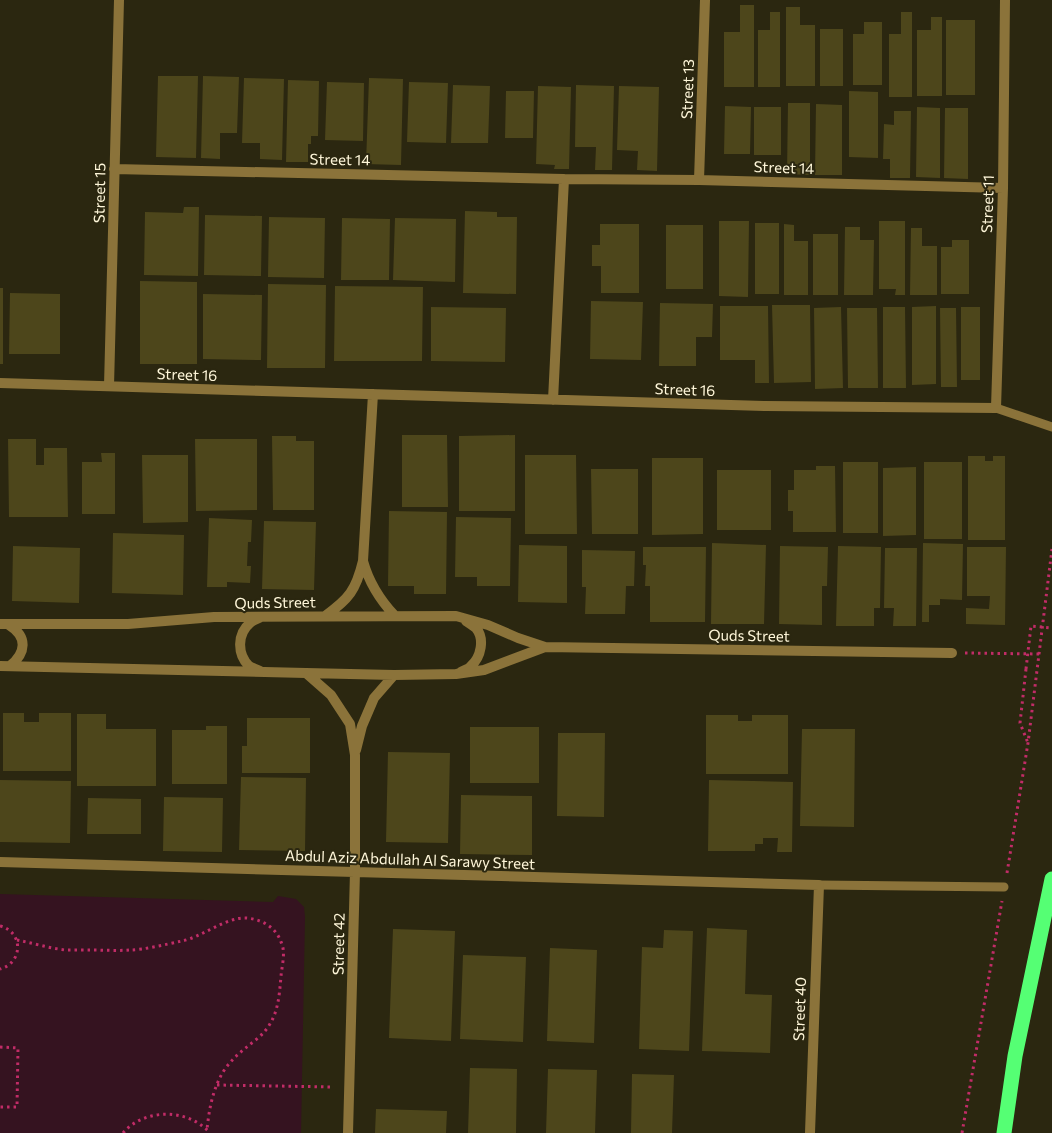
<svg xmlns="http://www.w3.org/2000/svg" width="1052" height="1133" font-family="Commissioner,sans-serif">
  <style>
    .green { fill: #351320 }
    .building { fill: #4d461b }
    .lines { fill: none; stroke-linecap: round; stroke-linejoin: round }
    .path { stroke: #c12c67; stroke-width: 3; stroke-dasharray: 2.5 4; stroke-linecap: butt }
    .service { stroke: #8b733a; stroke-width: 9 }
    .minor { stroke: #8b733a; stroke-width: 10 }
    .motorway { stroke: #55ff74; stroke-width: 15 }
    .path-bridge { stroke: #c12c67; stroke-width: 3; stroke-dasharray: 2.5 4; stroke-linecap: butt }
    .labels { text-anchor: middle; dominant-baseline: central; stroke-width: 4; stroke-linejoin: round; paint-order: stroke }
    .street-label { font-size: 15px; fill: #fff7da; stroke: #2b2710 }
  </style>
  <rect width="100%" height="100%" fill="#2b2710"/>
  <path class="green" d="M0 894 273 902 278 896 296 899 304 907 305 917 301 1133H0Z"/>
  <path class="building" d="M740 5H754V87H724V32H740Z
    M786 7H800V25H815V86H786Z
    M770 12H780V87H758V30H770Z
    M901 12H912V97H889V34H901Z
    M931 17H942V96H917V30H931Z
    M946 20H975V95H946Z
    M864 22H882V85H853V34H864Z
    M820 29H843V86H820Z
    M158 76H198L196 158 156 157Z
    M203 76 239 77 237 133H220V159L201 158Z
    M244 78 284 79 282 160 260 159V143H242Z
    M369 78 403 79 401 165 366 164Z
    M288 80 319 81 318 136H311V144H308V162H286Z
    M327 82 364 83 363 141 325 140Z
    M409 82 448 83 446 143 407 142Z
    M453 85 490 86 488 143H451Z
    M576 85 614 86 612 170H595L596 147H575Z
    M538 86 571 87 569 169H554L555 165 536 164Z
    M619 86 659 87 657 171 637 170 638 151 617 150Z
    M506 91H534L533 138H505Z
    M849 91 878 92V158L849 157Z
    M788 103H810V175L787 174Z
    M816 104 842 105V175H815Z
    M725 106 751 107 750 154H724Z
    M754 107H781V155H754Z
    M917 107 940 108V178L916 177Z
    M945 108H968V179L944 178Z
    M894 111H911L910 178H890V159H883L884 124 894 125Z
    M184 207H199L198 276 144 275 145 212 183 213Z
    M465 211 497 212V217H517L516 294 463 293Z
    M205 215 262 216 261 276 204 275Z
    M269 217 325 218 324 278 268 277Z
    M342 218 390 219 389 280H341Z
    M395 218 456 219 455 282 393 280Z
    M719 221H749L748 297 719 296Z
    M879 221H905V295H895L896 289H879Z
    M755 223H779V294H755Z
    M600 224H639V293H601V266H592V245H600Z
    M784 224 794 225V241H808V295H784Z
    M666 225H703V289H666Z
    M845 227H860V240H874L873 295H844Z
    M911 228H922V246H937V295H910Z
    M813 234H838V295H813Z
    M952 240H969V294H941V247H952Z
    M140 281 197 282V364H140Z
    M268 284 326 285 325 368H267Z
    M335 286 423 287 422 361H334Z
    M0 288H3V364H0Z
    M10 293 60 294V354H9Z
    M203 294 262 295 261 360 203 359Z
    M591 301 643 302 641 360 590 359Z
    M660 303 713 304 712 337H696V366H659Z
    M772 305H810L811 382 774 383Z
    M720 306H768L769 383H755V360H720Z
    M936 306V384L912 385V307Z
    M431 307 506 308 505 362 431 361Z
    M841 307 843 388 815 389 814 308Z
    M883 307H905L906 388H883Z
    M961 307H980V380H961Z
    M847 308H877L878 388H848Z
    M940 308H956L957 387H941Z
    M402 435H447L448 507H402Z
    M515 435V511H459V436Z
    M272 436H296V441H314V510H273Z
    M8 439H36V465H44V448H67L68 517H9Z
    M195 439H257V510L196 511Z
    M101 453H115V514H82V462H102Z
    M142 455H188V522L143 523Z
    M525 455H576L577 534H525Z
    M968 456H985V461H993V456H1005V540H968Z
    M652 458H703V534L652 535Z
    M843 462H878V533H843Z
    M924 462H962V539H924Z
    M816 466H835L836 532H793V511H788V490H794V470H816Z
    M916 467V535L883 536V468Z
    M591 469H638V534H592Z
    M717 470H771V530H717Z
    M389 511 447 512 446 594H414V586H388Z
    M456 517 511 518 510 586H477V577H455Z
    M209 518 252 520 251 542H248L247 566H251L250 583 227 582V587H207Z
    M264 521 316 522 314 590 262 589Z
    M113 533 184 535 183 595 112 593Z
    M712 543 766 545 764 624H711Z
    M923 543 963 544 962 600 940 599V605H929V622H922Z
    M519 545 567 546V603L518 602Z
    M13 546 80 548 79 603 12 601Z
    M780 546 828 547 827 586H822V625L779 624Z
    M838 546 881 547 880 608H874V626H836Z
    M643 547H706L705 622H650V586H645L646 565H643Z
    M967 547H1006L1005 625 966 624V608L989 609 990 596H967Z
    M885 548H917L916 626H893L894 608H884Z
    M582 550 635 551 634 586H626L625 614H585L586 587H582Z
    M3 713H24V722H39V713H71V771H3Z
    M77 714H106V729H156V786H77Z
    M706 715H738V721H752V715H788V774H706Z
    M247 718H310V773H242V746H247Z
    M206 726H227V784H172V730H206Z
    M470 727H539V783H470Z
    M802 729H855L854 827 800 826Z
    M558 733H605L604 817 557 816Z
    M388 752 450 753 448 843 386 842Z
    M241 777 306 778 305 851 239 850Z
    M0 780 71 781 70 843 0 842Z
    M709 780 793 782 792 852H777L778 838H763V844H755V851H708Z
    M461 795 532 796V855L460 854Z
    M164 797 223 798 222 852 163 851Z
    M88 798 141 799V834H87Z
    M707 928 747 930 745 994 772 995 770 1053 702 1051Z
    M393 929 455 931 451 1041 389 1038Z
    M664 930 693 931 689 1051 639 1049 642 947 663 948Z
    M550 948 597 950 594 1043 547 1041Z
    M463 955 526 957 523 1042 460 1039Z
    M470 1068 517 1069 516 1133H468Z
    M548 1069 597 1070 595 1133H546Z
    M632 1074 674 1075 672 1133H631Z
    M376 1109 447 1111 446 1133H375Z"/>
  <g class="lines">
    <path class="path" d="M965 653 1040 654
      M1026 669 1020 723 1028 743
      M1007 873 1028 743 1052 549
      M0 926C24 932 23 963 0 969
      M17 940C32 943 49 948 65 950 74 950 83 950 91 950 104 950 117 951 129 950 144 950 167 944 182 941 202 937 226 917 246 918 261 919 276 927 281 942 286 952 282 965 281 976 279 999 278 1021 258 1038 246 1048 234 1056 225 1069 213 1087 209 1109 207 1130
      M0 1047 18 1048 17 1107H0
      M217 1085 334 1087
      M123 1133C144 1108 188 1108 210 1133
      M962 1133 1002 901"/>
    <path class="service" d="M996 408 1052 427
      M819 885 1004 887"/>
    <path class="minor" d="M114 169 564 179 699 180 1003 188
      M699 180 705 0
      M0 383 766 406 996 408 1003 188 1005 0
      M109 386 119 0
      M553 400 564 179
      M363 561C369 583 379 599 395 616
      M325 616C349 599 356 590 363 561L373 394
      M0 624H128L214 617 456 616 488 625 518 638 545 647 952 653
      M9 625C28 637 26 653 10 666
      M0 666 306 673 394 675 456 674 484 670 545 647
      M260 671C256 669 252 668 249 666 237 654 237 634 250 623 253 620 257 619 261 617
      M461 672C464 670 469 669 471 666 481 657 485 639 476 628 473 626 469 623 466 621
      M306 673 331 695 350 724 355 755V872L348 1133
      M356 750 362 726 374 698 394 675
      M0 862 819 885 810 1133"/>
    <path class="motorway" d="M1004 1133 1015 1056 1052 879"/>
    <path class="path-bridge" d="M1026 669 1031 626 1052 628"/>
  </g>
  <g class="labels">
    <g class="street-label">
      <text transform="translate(687 89) rotate(-88)">Street 13</text>
      <text transform="translate(340 159) rotate(1)">Street 14</text>
      <text transform="translate(784 167) rotate(2)">Street 14</text>
      <text transform="translate(99 193) rotate(-89)">Street 15</text>
      <text transform="translate(987 204) rotate(-88)">Street 11</text>
      <text transform="translate(187 374) rotate(2)">Street 16</text>
      <text transform="translate(685 389) rotate(2)">Street 16</text>
      <text transform="translate(275 602) rotate(-1)">Quds Street</text>
      <text transform="translate(749 635) rotate(1)">Quds Street</text>
      <text transform="translate(410 859) rotate(2)">Abdul Aziz Abdullah Al Sarawy Street</text>
      <text transform="translate(338 944) rotate(-89)">Street 42</text>
      <text transform="translate(799 1009) rotate(-88)">Street 40</text>
    </g>
  </g>
</svg>
